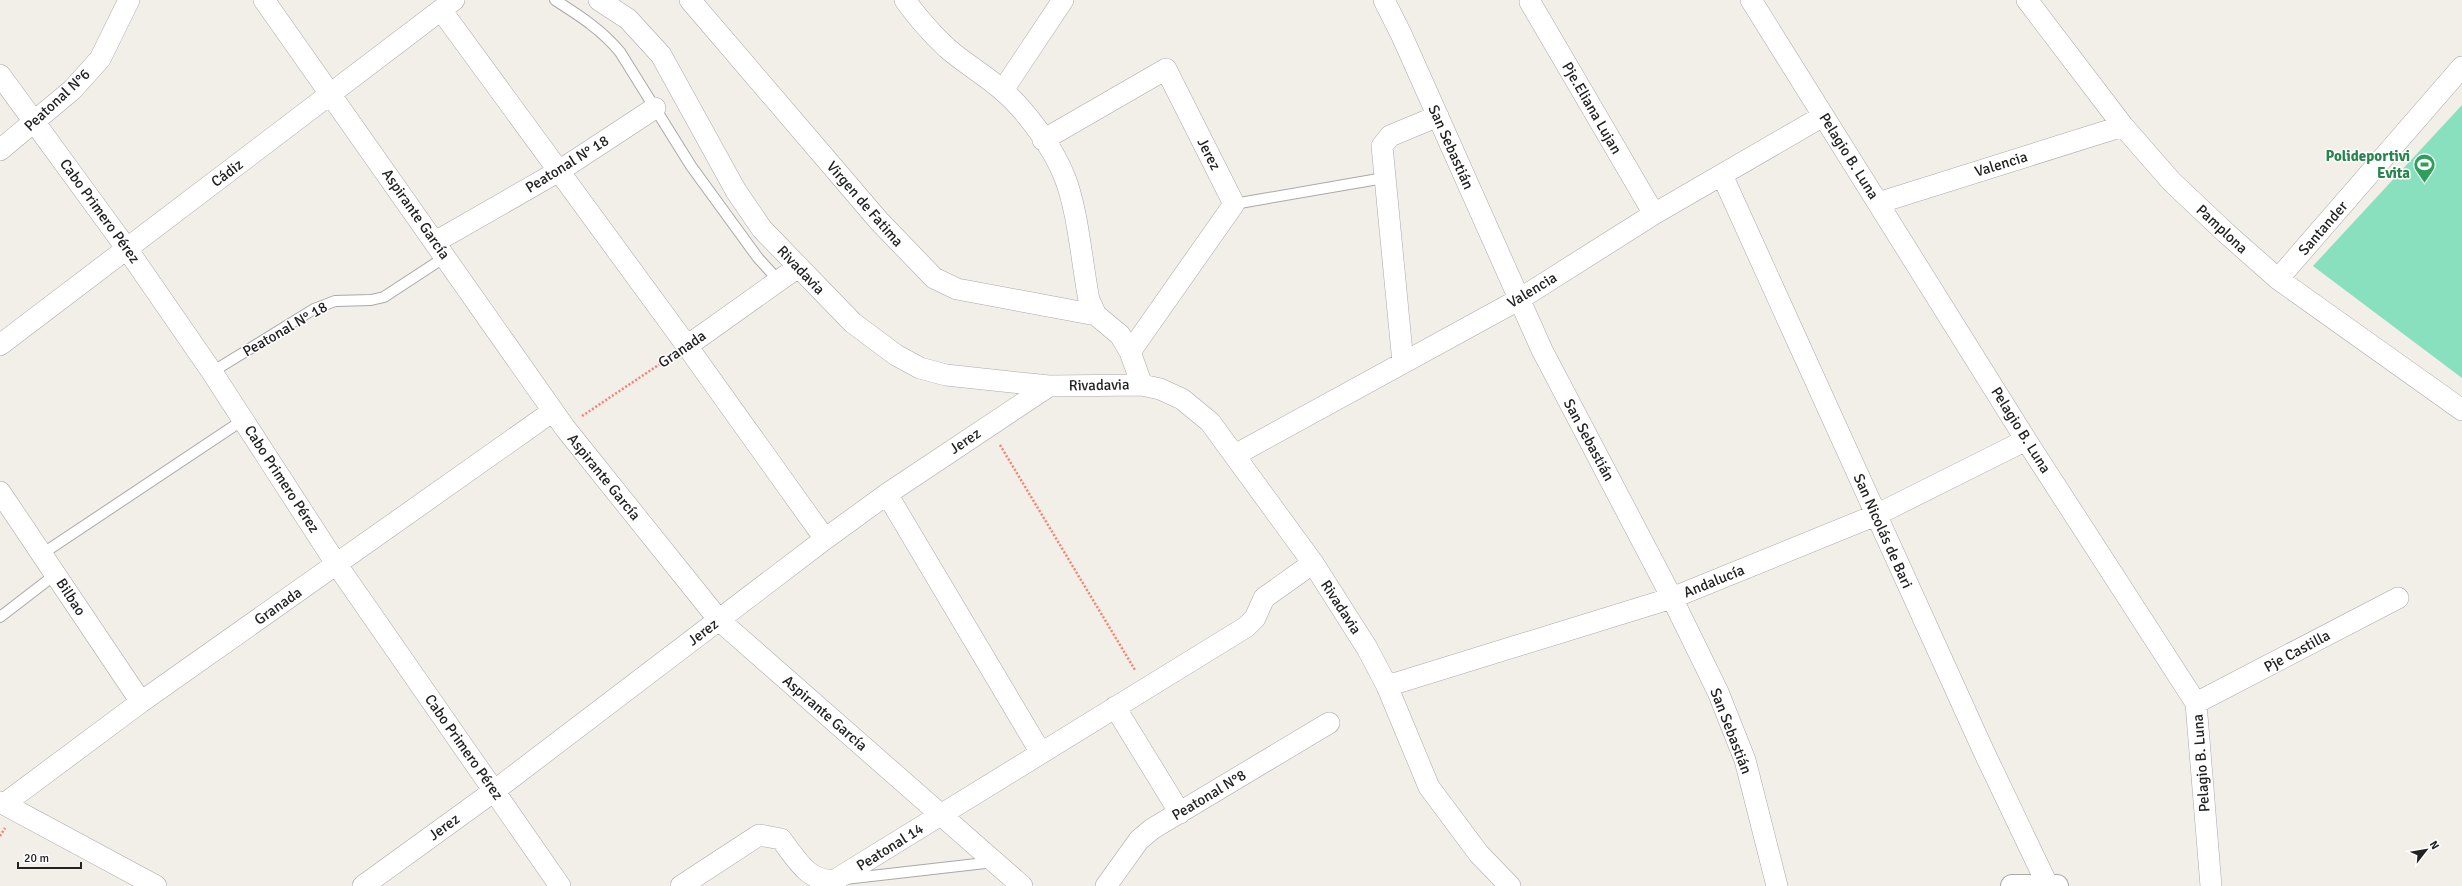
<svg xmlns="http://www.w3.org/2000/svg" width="2462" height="886" font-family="Signika,sans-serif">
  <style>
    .pitch { fill: #88e0be }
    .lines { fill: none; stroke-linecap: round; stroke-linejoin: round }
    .service-casing { stroke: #a9a9a9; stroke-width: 12 }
    .minor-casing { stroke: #a9a9a9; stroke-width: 22 }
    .tertiary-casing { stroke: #a9a9a9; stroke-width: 24 }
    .path { stroke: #fa8072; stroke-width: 2.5; stroke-dasharray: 2 2; stroke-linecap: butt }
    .service { stroke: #fff; stroke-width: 10 }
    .minor { stroke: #fff; stroke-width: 21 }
    .tertiary { stroke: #fff; stroke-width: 22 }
    .labels { text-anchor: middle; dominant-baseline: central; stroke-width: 3; stroke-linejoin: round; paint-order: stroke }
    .street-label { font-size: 15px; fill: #222; stroke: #fff }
    .leisure-label { font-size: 15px; font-weight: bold; fill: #27864d; stroke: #fff; text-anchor: end }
  </style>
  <rect width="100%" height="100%" fill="#f2efe9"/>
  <path class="pitch" d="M2462 105V378L2313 266Z"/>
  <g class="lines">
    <defs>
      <path id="service" d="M555 0C580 16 602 30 620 52L691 166 758 258 779 281
        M1234 204 1384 178
        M212 372 314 309 335 301 371 300 384 297 445 257
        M42 554 243 420
        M0 617 56 574
        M845 879 994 862"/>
      <path id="minor" d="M264 0 565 428 719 620 1022 886
        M599 0 628 19 661 55 736 191 762 229 853 323 896 355 920 368 946 375 1049 386 1142 385 1160 389 1182 399 1210 422 1313 563 1367 648 1387 686 1429 787 1479 854 1510 886
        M690 0 879 221 934 278 957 289 1096 315
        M905 0C917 17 931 33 947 48 964 63 985 75 1002 90 1026 110 1054 149 1065 178 1078 211 1082 264 1089 300L1096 315 1120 335 1130 352 1142 385
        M1384 0 1402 36 1542 350 1672 598 1718 692 1745 760 1777 886
        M1751 0 2026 440 2196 703 2211 886
        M2027 0 2123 126 2172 182 2226 233 2278 279 2462 410
        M1530 2 1654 214
        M441 10 687 346 825 539
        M0 75 127 249 212 372 337 565 560 886
        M1003 90 1063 0
        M1043 140 1166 69 1234 204 1130 352
        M0 150 72 90 100 59 129 0
        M1722 175 1984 752 2048 886
        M1878 203 2123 126
        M435 242 559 171 655 108
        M2278 279 2462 67
        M0 345 454 0
        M687 346 798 267
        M1403 363 1382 146 1390 136 1438 116
        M1235 455 1518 300 1654 214 1823 116
        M0 492 141 702
        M887 494 1041 753
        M1387 686 1672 598 1876 515 2026 440
        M2196 703 2398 598
        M1115 707 1180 813
        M0 802 156 886
        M4 804 141 702 553 411
        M363 886 494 791 825 539 887 494 1049 386
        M681 886 759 835 781 839C796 858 808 883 835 880L1246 627 1255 618 1264 598 1313 563
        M1106 886 1139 840 1152 829 1329 723"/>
      <path id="tertiary" d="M2012 886H2057"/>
    </defs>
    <use href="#service" class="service-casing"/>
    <use href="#minor" class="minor-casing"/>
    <use href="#tertiary" class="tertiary-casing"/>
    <path class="path" d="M582 416 669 358
      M1000 445 1135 670
      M0 836 5 828"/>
    <use href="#service" class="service"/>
    <use href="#minor" class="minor"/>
    <use href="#tertiary" class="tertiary"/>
  </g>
  <defs>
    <symbol id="stadium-pin" viewBox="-11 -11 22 30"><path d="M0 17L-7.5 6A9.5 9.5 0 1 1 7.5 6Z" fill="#2e9e5b" stroke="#fff"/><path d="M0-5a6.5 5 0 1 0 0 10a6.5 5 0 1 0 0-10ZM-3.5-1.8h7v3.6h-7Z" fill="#fff"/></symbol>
  </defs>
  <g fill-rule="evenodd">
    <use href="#stadium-pin" x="2412" y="152" width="25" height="34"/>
  </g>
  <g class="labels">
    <g class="street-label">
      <text transform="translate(57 100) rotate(-43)">Peatonal N°6</text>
      <text transform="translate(1592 108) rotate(60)">Pje.Eliana Lujan</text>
      <text transform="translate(1451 147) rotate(66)">San Sebastián</text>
      <text transform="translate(1209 154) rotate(63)">Jerez</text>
      <text transform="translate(1849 156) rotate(58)">Pelagio B. Luna</text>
      <text transform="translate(567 164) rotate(-32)">Peatonal N° 18</text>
      <text transform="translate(2001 164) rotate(-17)">Valencia</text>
      <text transform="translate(227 173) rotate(-37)">Cádiz</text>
      <text transform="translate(865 204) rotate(49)">Virgen de Fatima</text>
      <text transform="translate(100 211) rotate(54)">Cabo Primero Pérez</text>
      <text transform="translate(416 214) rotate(55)">Aspirante García</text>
      <text transform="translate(2323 228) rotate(-49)">Santander</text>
      <text transform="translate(2222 229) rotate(43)">Pamplona</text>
      <text transform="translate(801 270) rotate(46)">Rivadavia</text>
      <text transform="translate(1532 290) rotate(-31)">Valencia</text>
      <text transform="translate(285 329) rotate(-30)">Peatonal N° 18</text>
      <text transform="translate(682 349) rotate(-34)">Granada</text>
      <text transform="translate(1099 385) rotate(-1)">Rivadavia</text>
      <text transform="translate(2021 430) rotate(58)">Pelagio B. Luna</text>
      <text transform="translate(1589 440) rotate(62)">San Sebastián</text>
      <text transform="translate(965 441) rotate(-34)">Jerez</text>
      <text transform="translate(604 477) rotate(51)">Aspirante García</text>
      <text transform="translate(282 479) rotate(57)">Cabo Primero Pérez</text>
      <text transform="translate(1883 531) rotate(66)">San Nicolás de Bari</text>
      <text transform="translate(1714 581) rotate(-22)">Andalucía</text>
      <text transform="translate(71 597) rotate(57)">Bilbao</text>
      <text transform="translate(278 606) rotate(-35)">Granada</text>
      <text transform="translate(1341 607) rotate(57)">Rivadavia</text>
      <text transform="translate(703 632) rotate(-37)">Jerez</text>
      <text transform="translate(2297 651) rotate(-28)">Pje Castilla</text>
      <text transform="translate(825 713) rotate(41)">Aspirante García</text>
      <text transform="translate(1731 731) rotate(69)">San Sebastián</text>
      <text transform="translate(464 747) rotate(55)">Cabo Primero Pérez</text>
      <text transform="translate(2201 763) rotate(-94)">Pelagio B. Luna</text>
      <text transform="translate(1209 795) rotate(-31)">Peatonal N°8</text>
      <text transform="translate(444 827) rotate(-36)">Jerez</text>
      <text transform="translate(890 847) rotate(-32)">Peatonal 14</text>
    </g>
    <g class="leisure-label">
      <text x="2410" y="156">Polideportivi<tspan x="2410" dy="17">Evita</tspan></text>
    </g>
  </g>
  <g transform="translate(2426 850) rotate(59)" stroke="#ffffff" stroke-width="3" paint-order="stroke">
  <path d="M0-3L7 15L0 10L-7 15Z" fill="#222222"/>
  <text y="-6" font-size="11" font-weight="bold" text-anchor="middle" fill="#222222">N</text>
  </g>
  <path d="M18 862v6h63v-6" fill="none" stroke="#222222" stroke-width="2"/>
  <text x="24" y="862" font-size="12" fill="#222222" stroke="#ffffff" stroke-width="3" paint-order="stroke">20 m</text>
</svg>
